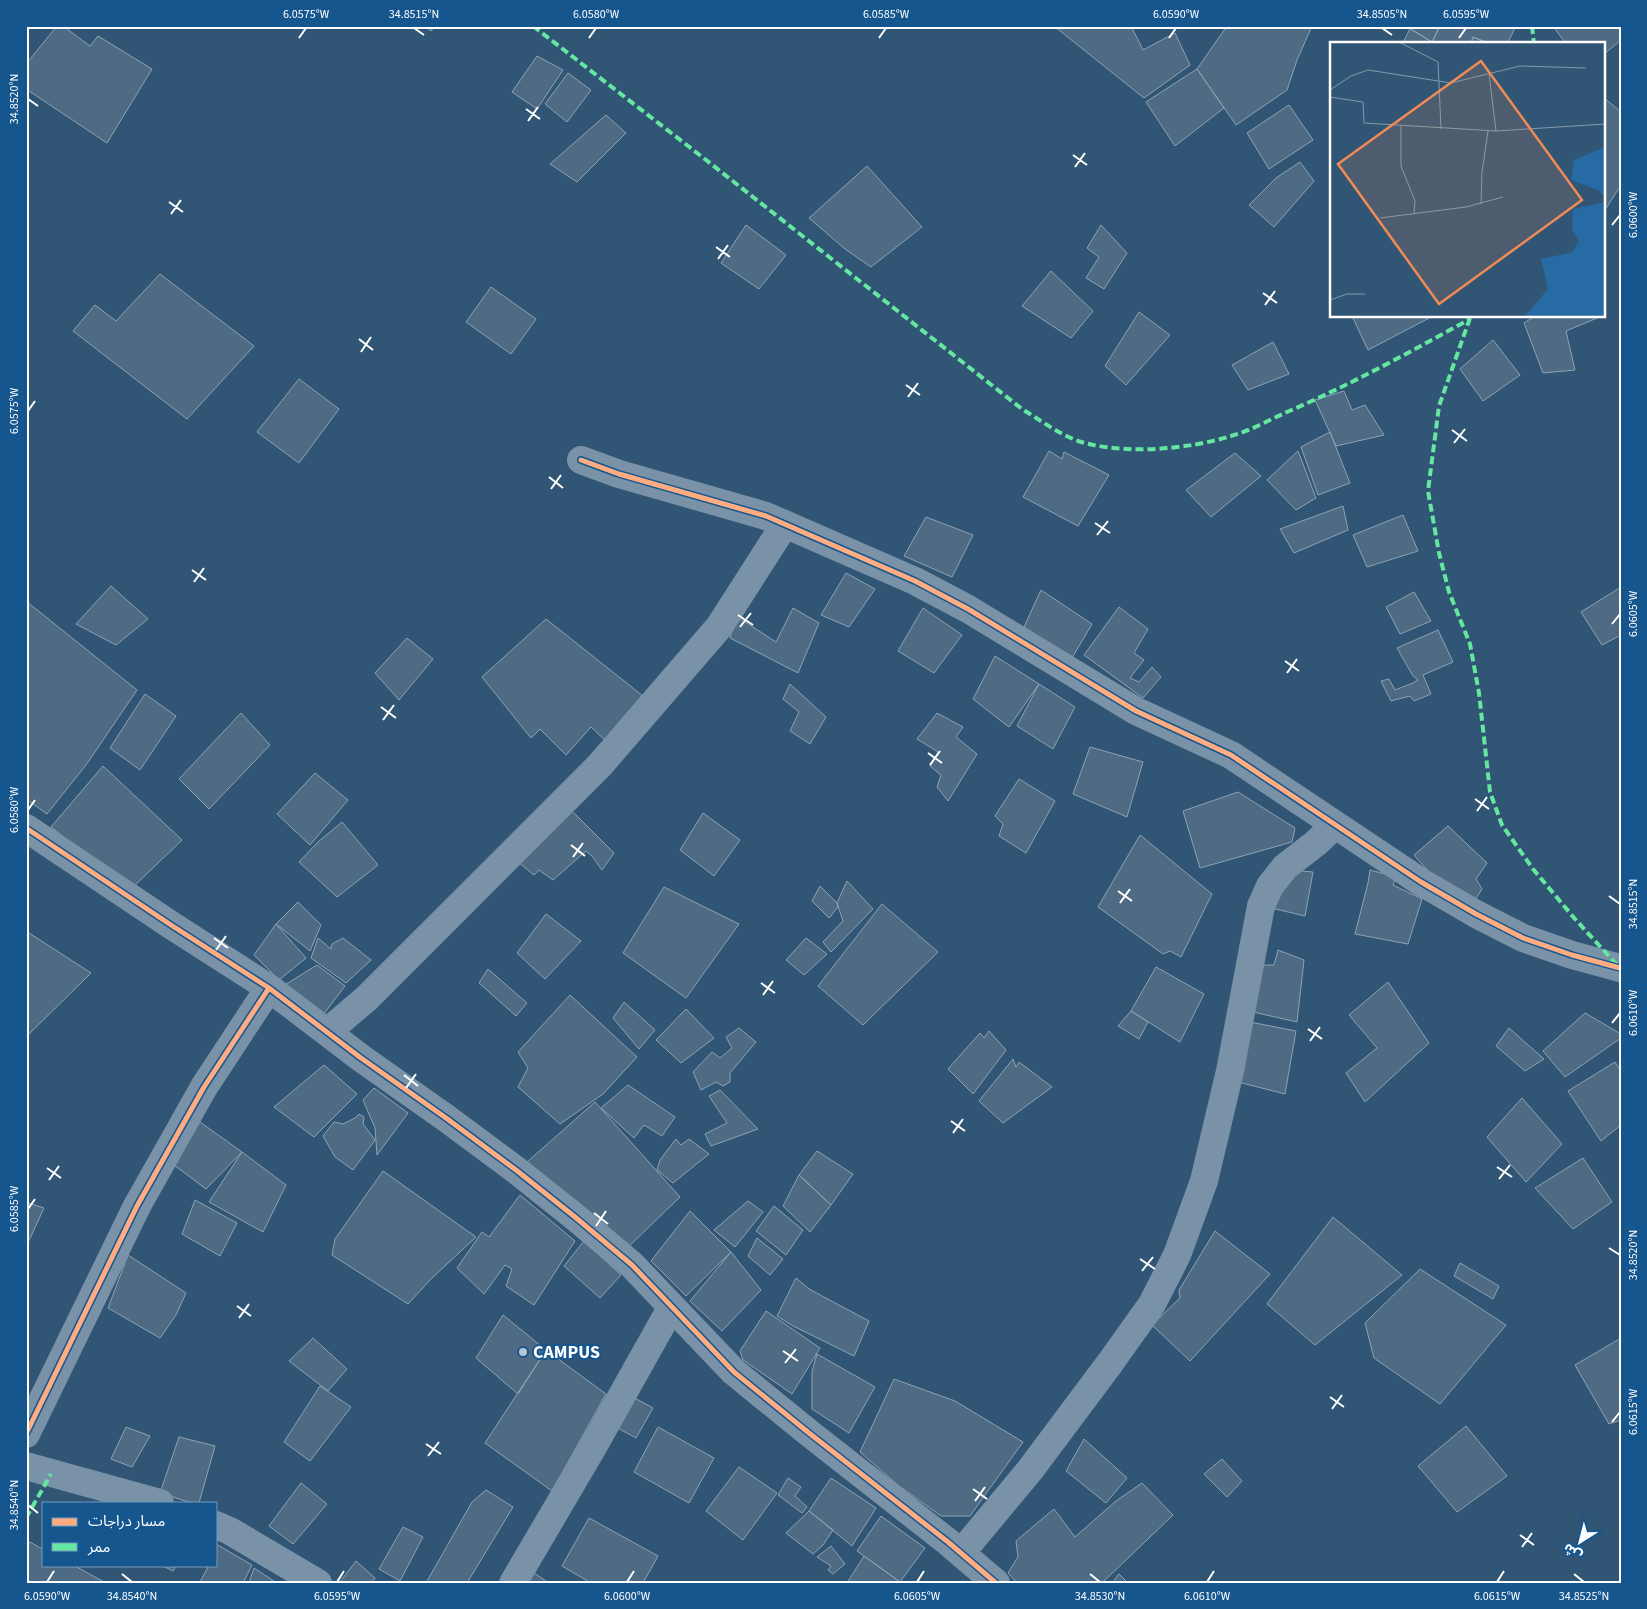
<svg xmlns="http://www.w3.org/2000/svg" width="1647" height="1609" font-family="'Source Sans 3','Noto Sans Arabic',sans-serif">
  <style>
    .building { fill: #4e6b83; stroke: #8da3b5 }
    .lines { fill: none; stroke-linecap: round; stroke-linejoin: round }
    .minor { stroke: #7992a7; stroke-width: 28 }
    .quiet { stroke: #66e7a1; stroke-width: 4; stroke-dasharray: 8 4; stroke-linecap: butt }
    .cycleway-casing { stroke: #16568f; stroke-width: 8 }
    .cycleway { stroke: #ffac80; stroke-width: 5 }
    .ticks { fill: none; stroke: #fff; stroke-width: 2 }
    .poi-dot { fill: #b7c4ce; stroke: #16568f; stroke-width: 2 }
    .labels { text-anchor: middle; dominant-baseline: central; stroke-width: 4; stroke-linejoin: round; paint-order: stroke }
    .poi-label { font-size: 18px; font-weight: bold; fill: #fff; stroke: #16568f; text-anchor: start }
    .inset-road { fill: none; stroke: #8399ac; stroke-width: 1 }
    .view { fill: #ef8b55; fill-opacity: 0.15; stroke: #ef8b55; stroke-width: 2.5 }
    .inset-edge { fill: none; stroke: #fff; stroke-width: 2.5 }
    .neatline { fill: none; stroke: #fff; stroke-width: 2 }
    .ticks-label { font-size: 12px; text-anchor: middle; fill: #fff }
  </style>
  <rect width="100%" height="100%" fill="#315574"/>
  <path class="building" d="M57 26H63L90 46 98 36 152 69 107 143 26 89V64Z
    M424 26H435L431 31Z
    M1054 26H1131L1143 50 1175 33 1190 65 1144 98Z
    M1227 26H1312L1297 60 1287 90 1236 125 1197 69Z
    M1406 26H1440L1432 42Z
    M1440 26H1516L1507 44H1491L1473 37 1471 44H1402L1410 29 1432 42Z
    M1553 26H1617L1621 31V40L1603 55V44H1566Z
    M1473 37 1491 44H1471Z
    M537 56 563 70 537 109 512 92Z
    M1197 69 1224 108 1175 146 1146 102Z
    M568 73 591 90 567 122 545 104Z
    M1603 97 1621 112V185L1603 213Z
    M1289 105 1313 140 1269 169 1247 133Z
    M606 115 626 133 577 182 550 164Z
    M1300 162 1314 181 1274 227 1249 205 1276 178Z
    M867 166 922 227 871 267 845 249 809 218Z
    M746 225 786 255 759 289 721 263Z
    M1101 225 1127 253 1104 289 1086 278 1099 257 1087 248Z
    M1051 271 1093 311 1071 338 1022 306Z
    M160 274 254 346 187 419 73 331 95 305 116 321Z
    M491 287 536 319 511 354 466 322Z
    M1139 312 1170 335 1126 385 1105 366Z
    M1352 316H1433L1368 350Z
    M1535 316H1602L1566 331 1575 370 1543 373 1524 323Z
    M1493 340 1520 375 1483 401 1460 369Z
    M1273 342 1289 374 1248 390 1232 365Z
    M299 379 339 409 299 463 257 432Z
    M1344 391 1352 410 1365 405 1384 435 1336 446 1315 400Z
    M1330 432 1350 483 1318 495 1301 447Z
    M1049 451 1062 459 1064 452 1109 475 1078 526 1023 497Z
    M1298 451 1316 498 1296 510 1267 480Z
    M1235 453 1261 476 1211 517 1186 490Z
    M1343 506 1348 530 1294 553 1280 529Z
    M1403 515 1418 551 1367 567 1353 535Z
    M926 517 973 535 952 577 904 556Z
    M846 573 875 589 849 627 821 615Z
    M111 586 148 619 116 645 76 624Z
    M1621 587V635L1602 645 1581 612Z
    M1041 590 1092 624 1072 658 1024 627Z
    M1414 592 1431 621 1400 634 1386 607Z
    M26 601 137 690 86 765 47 814 26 799Z
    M1119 607 1148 629 1134 653 1144 660 1130 678 1139 682 1152 667 1161 677 1143 698 1084 655Z
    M793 608 819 623 798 673 730 638 736 616 776 642Z
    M923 608 962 635 934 673 898 651Z
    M546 619 653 704 609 744 591 727 566 755 540 729 531 738 482 677Z
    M1438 630 1453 662 1423 675 1431 694 1414 701 1410 696 1391 701 1381 681 1389 679 1395 690 1413 683 1418 680 1413 676 1397 648Z
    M407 638 433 659 399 700 375 673Z
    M995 656 1039 684 1009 727 973 699Z
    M790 684 826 717 810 744 790 731 799 712 783 699Z
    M1039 684 1075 707 1053 749 1017 726Z
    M145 694 176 716 140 770 110 748Z
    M241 713 270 745 209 809 179 779Z
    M937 713 963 727 956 737 977 754 948 801 937 787 941 775 930 766 938 752 917 739Z
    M1090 747 1143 762 1127 817 1073 794Z
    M103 766 182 840 131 889 51 827Z
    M315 773 348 800 310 845 277 814Z
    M1019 779 1055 801 1026 853 999 836 1003 824 995 816Z
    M1238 792 1295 828 1292 842 1200 868 1183 811Z
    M568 807 614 853 602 870 592 856 586 851 553 880 539 870 534 875 517 861Z
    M703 813 740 840 714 876 680 850Z
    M342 822 378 865 337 897 299 862 318 842Z
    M1448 826 1487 863 1476 879 1482 889 1473 903 1441 886 1414 855Z
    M1140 835 1212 894 1181 957 1170 951 1163 954 1098 907Z
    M1290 870 1313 872 1305 916 1267 907Z
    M1370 870 1396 877 1393 885 1422 899 1408 944 1355 934 1368 883Z
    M847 881 873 909 831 952 823 942 843 921 837 903Z
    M820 886 837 903 838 907 829 918 812 901Z
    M664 887 739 924 686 998 623 953Z
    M298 902 321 925 310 951 276 924Z
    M882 904 938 952 863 1025 818 986Z
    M546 914 581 941 545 979 517 953Z
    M276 924 306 958 279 980 254 955Z
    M26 931 91 973 26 1037Z
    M318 938 331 949 332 944 343 938 371 960 346 983 311 958Z
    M806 938 827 954 804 975 786 960Z
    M1278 950 1304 960 1297 1022 1253 1012 1262 965H1274Z
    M317 965 345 986 320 1019 283 986Z
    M1156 967 1204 994 1180 1042 1131 1011Z
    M488 969 527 1003 516 1016 479 983Z
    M1388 982 1429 1043 1365 1102 1346 1073 1377 1048 1349 1015Z
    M570 995 637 1057 603 1094 560 1124 518 1087 528 1068 518 1052Z
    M624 1002 655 1030 639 1049 613 1018Z
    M686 1009 714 1038 681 1063 656 1040Z
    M1131 1011 1148 1022 1139 1039 1118 1026Z
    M1585 1013 1621 1034V1038L1565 1077 1543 1051Z
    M1245 1021 1296 1031 1285 1094 1238 1082Z
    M739 1028 756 1042 730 1073V1082L723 1086 716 1082 701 1090 693 1072 712 1052 720 1058 732 1048 726 1037Z
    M1509 1028 1544 1059 1525 1071 1496 1046Z
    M989 1031 1006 1050 973 1094 948 1069 980 1033 984 1038Z
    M1013 1059 1016 1067 1019 1062 1052 1087 1003 1123 979 1101Z
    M1615 1062 1621 1071V1125L1601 1141 1568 1091Z
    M324 1065 357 1094 314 1137 274 1107Z
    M628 1085 675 1117 662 1136 644 1125 634 1138 601 1108Z
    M374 1088 408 1113 377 1155 375 1128 363 1100Z
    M720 1090 758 1129 711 1146 705 1134 727 1123 709 1096Z
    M1522 1098 1562 1144 1526 1182 1487 1137Z
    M595 1102 680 1197 623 1252 526 1163Z
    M359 1114 364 1117 363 1124 375 1140 353 1170 335 1157 323 1136 334 1122 343 1124 355 1118Z
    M193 1117 242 1152 206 1189 170 1162Z
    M676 1139 681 1145 689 1139 709 1154 673 1183 657 1170 660 1160Z
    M817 1151 853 1174 831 1205 799 1175Z
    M242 1152 286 1185 263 1232 209 1202Z
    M1583 1158 1612 1202 1573 1229 1535 1188Z
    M383 1171 476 1237 432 1278 408 1304 332 1255 335 1239Z
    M799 1175 831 1205 810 1232 783 1206Z
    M520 1195 575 1241 534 1305 506 1286 512 1269 505 1265 484 1294 457 1268 482 1232 489 1237Z
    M195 1200 237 1223 220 1256 182 1234Z
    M748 1201 763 1212 735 1247 714 1230Z
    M26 1202 44 1208 26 1247Z
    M774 1206 803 1230 786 1255 756 1231Z
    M690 1211 731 1252 686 1296 651 1261Z
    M1333 1217 1402 1275 1315 1345 1267 1304Z
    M1215 1231 1270 1274 1190 1361 1152 1325 1180 1298 1179 1290Z
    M757 1238 783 1259 770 1275 748 1256Z
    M584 1241 621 1275 600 1298 564 1266Z
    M731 1252 761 1290 722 1331 690 1301Z
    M128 1255 186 1293 176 1315 160 1338 108 1308Z
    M1460 1263 1499 1286 1493 1299 1454 1276Z
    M1420 1269 1506 1325 1440 1404 1374 1358 1365 1323Z
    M796 1278 809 1289 869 1321 854 1356 793 1326 777 1316Z
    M766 1311 820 1348 792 1394 743 1360 740 1351Z
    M503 1315 546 1350 518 1394 476 1358Z
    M313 1338 347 1369 328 1391 289 1361Z
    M1621 1338V1420L1609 1424 1575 1365Z
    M546 1350 606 1394 552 1491 485 1443Z
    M817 1354 875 1387 849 1433 812 1409V1371Z
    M894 1379 955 1401 1023 1442 970 1516H941L899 1486 860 1452Z
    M320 1386 351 1407 310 1461 284 1442Z
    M629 1395 653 1408 636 1438 612 1425Z
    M1466 1426 1507 1476 1457 1512 1418 1466Z
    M126 1427 150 1436 132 1467 111 1459Z
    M658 1427 714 1458 689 1503 634 1472Z
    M179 1437 215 1446 199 1503H192L160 1493Z
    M1084 1439 1127 1478 1106 1503 1066 1471Z
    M1222 1459 1242 1481 1227 1497 1204 1474Z
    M739 1467 777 1493 743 1540 706 1511Z
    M788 1478 801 1487 795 1496 807 1507 802 1513 778 1495Z
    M831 1478 876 1508 852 1546 809 1511Z
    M301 1483 327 1504 293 1544 269 1526Z
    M1142 1483 1173 1515 1102 1583H1017L1008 1573 1018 1557 1016 1541 1054 1509 1075 1537 1116 1501Z
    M486 1490 513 1507 467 1583H426L472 1502Z
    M809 1511 833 1530 823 1545 813 1554 786 1533Z
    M881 1516 925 1548 900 1582 857 1551Z
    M589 1518 658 1556 643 1583H591L562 1566Z
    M403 1527 423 1537 400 1581 379 1569Z
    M30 1542 44 1550V1565H73L106 1583H26V1548Z
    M216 1544 252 1565 243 1583 200 1582 209 1565H216Z
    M831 1546 845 1564 833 1574 828 1570 831 1566 817 1557Z
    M864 1556 900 1582 847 1583Z
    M356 1561 375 1578 372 1583 340 1582Z
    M161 1565H177L173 1571Z
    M254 1568 277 1583H249Z
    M534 1573 549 1583H528Z
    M1119 1574 1128 1583H1112Z"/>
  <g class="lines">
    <path class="minor" d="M581 460 619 474 766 516 915 581 968 609 1136 711 1231 755 1421 882 1476 914 1523 938 1572 955 1620 968
      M26 828 171 925 269 988 361 1058 446 1118 516 1170 575 1217 632 1265 734 1372 809 1433 948 1542 996 1583
      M327 1032 367 998 600 765 719 627 785 524
      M26 1434 137 1206 204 1087 269 988
      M26 1466 160 1503
      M216 1525 230 1531 318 1583
      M961 1553 1030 1470 1110 1363 1152 1304 1177 1255 1204 1181 1230 1071 1261 906 1270 886 1285 867 1316 843 1335 825
      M513 1583 593 1447 671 1308"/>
    <path class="quiet" d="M533 26 701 156 1022 409C1042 421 1065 439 1089 444 1131 454 1189 449 1231 436 1250 431 1269 420 1287 412 1350 385 1410 352 1470 319
      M1532 26 1534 44
      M1470 318 1439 406 1428 491 1439 553 1449 592 1470 644 1479 693 1490 792 1502 825 1533 869 1575 919 1617 965
      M26 1518 51 1474"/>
    <defs>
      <path id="cycleway" d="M581 460 619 474 766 516 915 581 968 609 1136 711 1231 755 1421 882 1476 914 1523 938 1572 955 1620 968
        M26 828 171 925 269 988 361 1058 446 1118 516 1170 575 1217 632 1265 734 1372 809 1433 948 1542 996 1583
        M26 1434 137 1206 204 1087 269 988"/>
    </defs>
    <use href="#cycleway" class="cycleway-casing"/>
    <use href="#cycleway" class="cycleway"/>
  </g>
  <path class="ticks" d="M414 28 424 35M1382 28 1392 35M299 38 306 28M589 38 596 28M879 38 886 28M1169 38 1176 28M1459 38 1466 28M28 99 38 106M526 109 540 119M528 121 538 107M1073 155 1087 165M1075 167 1085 153M169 202 183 212M171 214 181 200M1612 225 1620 215M716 247 730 257M718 259 728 245M1263 293 1277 303M1265 305 1275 291M359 339 373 350M361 352 371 337M906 385 920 395M908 397 918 383M28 411 35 401M1452 430 1467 441M1454 443 1465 429M549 477 563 488M551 489 561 475M1095 523 1110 533M1097 535 1108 521M192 570 206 580M194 582 204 568M738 615 753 625M1612 624 1620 614M740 627 751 613M1285 661 1299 671M1287 673 1297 659M381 707 396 718M383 720 394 705M928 753 942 763M930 765 940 751M1475 799 1489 809M28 810 35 800M1477 811 1487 797M571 845 585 856M573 857 583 843M1118 891 1132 901M1609 896 1620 904M1120 903 1130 889M214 938 228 948M216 950 226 936M761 983 775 993M763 995 773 981M1612 1023 1620 1013M1308 1029 1322 1039M1310 1041 1320 1027M404 1075 418 1086M406 1088 416 1074M951 1121 965 1131M953 1133 963 1119M1497 1167 1512 1177M47 1168 61 1178M1499 1179 1510 1165M49 1180 59 1166M28 1209 35 1199M594 1213 608 1224M596 1226 606 1211M1609 1248 1620 1255M1140 1259 1155 1269M1142 1271 1153 1257M237 1306 251 1316M239 1318 249 1304M783 1351 798 1361M785 1363 796 1349M1330 1397 1344 1407M1332 1409 1342 1395M1612 1422 1620 1412M426 1444 441 1454M428 1456 439 1442M973 1489 987 1499M975 1501 985 1487M28 1505 38 1513M1520 1535 1534 1545M1522 1547 1532 1533M122 1574 132 1582M1090 1574 1100 1582M1574 1574 1584 1582M47 1582 54 1571M337 1582 344 1571M627 1582 634 1571M917 1582 924 1571M1207 1582 1214 1571M1497 1582 1504 1571"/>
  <circle class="poi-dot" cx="523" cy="1352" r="5"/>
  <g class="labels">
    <g class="poi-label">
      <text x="533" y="1352">CAMPUS</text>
    </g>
  </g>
  <g transform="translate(1330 42)">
    <rect width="275" height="275" fill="#315574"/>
    <path d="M275 105V155L268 148 241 138 244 118ZM275 160V275H194L218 247 211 217 243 210 249 198 242 188 243 167Z" fill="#276ba4"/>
    <path class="inset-road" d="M69 0 108 20 111 87M159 32 166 89M0 48 21 34 38 28 121 41 190 24 256 26M0 55 33 60 34 81 166 89 275 82M71 84V124L85 159 84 171M151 162 152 130 158 89M50 176 136 165 173 155M0 258 17 252H35"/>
    <path class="view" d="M151 19 252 158 109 262 8 122Z"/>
    <rect width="275" height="275" class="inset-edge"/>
  </g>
  <rect width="1647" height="1609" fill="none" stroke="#16568f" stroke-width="55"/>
  <rect x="42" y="1502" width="175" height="65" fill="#16568f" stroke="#739abc"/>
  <rect x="52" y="1518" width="25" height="8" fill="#ffac80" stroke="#739abc"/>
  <text x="88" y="1526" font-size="15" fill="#ffffff">مسار دراجات</text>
  <rect x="52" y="1543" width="25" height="8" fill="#66e7a1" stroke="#739abc"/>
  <text x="88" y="1552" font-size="15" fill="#ffffff">ممر</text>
  <g transform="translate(1580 1542) rotate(216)" stroke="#16568f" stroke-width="4" paint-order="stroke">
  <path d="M0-4L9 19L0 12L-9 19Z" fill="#ffffff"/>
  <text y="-8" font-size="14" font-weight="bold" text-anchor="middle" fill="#ffffff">ش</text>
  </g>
  <rect x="28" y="28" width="1592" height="1554" class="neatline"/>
  <g class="ticks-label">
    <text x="306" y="18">6.0575°W</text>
    <text x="414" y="18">34.8515°N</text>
    <text x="596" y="18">6.0580°W</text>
    <text x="886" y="18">6.0585°W</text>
    <text x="1176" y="18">6.0590°W</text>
    <text x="1382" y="18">34.8505°N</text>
    <text x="1466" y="18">6.0595°W</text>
    <text transform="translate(14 99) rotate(-90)" y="4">34.8520°N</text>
    <text transform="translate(1633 215) rotate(-90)" y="4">6.0600°W</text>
    <text transform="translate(14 411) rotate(-90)" y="4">6.0575°W</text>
    <text transform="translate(1633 614) rotate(-90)" y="4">6.0605°W</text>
    <text transform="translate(14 810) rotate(-90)" y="4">6.0580°W</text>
    <text transform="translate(1633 904) rotate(-90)" y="4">34.8515°N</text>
    <text transform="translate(1633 1013) rotate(-90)" y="4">6.0610°W</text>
    <text transform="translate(14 1209) rotate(-90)" y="4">6.0585°W</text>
    <text transform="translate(1633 1255) rotate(-90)" y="4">34.8520°N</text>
    <text transform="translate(1633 1412) rotate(-90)" y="4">6.0615°W</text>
    <text transform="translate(14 1505) rotate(-90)" y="4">34.8540°N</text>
    <text x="47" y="1600">6.0590°W</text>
    <text x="132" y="1600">34.8540°N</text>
    <text x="337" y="1600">6.0595°W</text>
    <text x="627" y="1600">6.0600°W</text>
    <text x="917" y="1600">6.0605°W</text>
    <text x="1100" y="1600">34.8530°N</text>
    <text x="1207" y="1600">6.0610°W</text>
    <text x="1497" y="1600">6.0615°W</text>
    <text x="1584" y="1600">34.8525°N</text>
  </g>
</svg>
